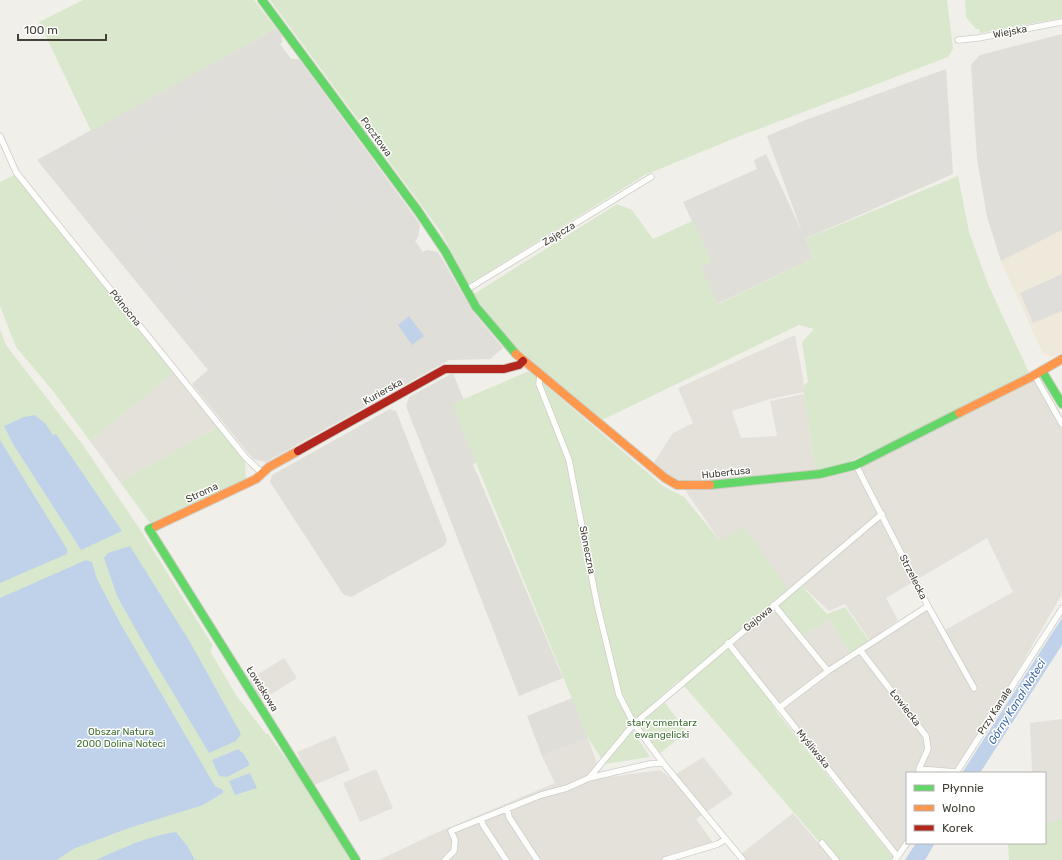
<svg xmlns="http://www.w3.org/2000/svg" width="1062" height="860" font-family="Rubik,sans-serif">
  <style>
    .residential { fill: #e3e1d9 }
    .commercial { fill: #eee9db }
    .industrial { fill: #dfded8 }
    .green { fill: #d9e8cd }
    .parking { fill: #dfdeda }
    .water { fill: #c0d2e9 }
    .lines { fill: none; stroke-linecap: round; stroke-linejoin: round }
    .street-casing { stroke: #cecdc8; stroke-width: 7 }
    .fast-casing { stroke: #cdccc2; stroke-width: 10 }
    .slow-casing { stroke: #cdccc2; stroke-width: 10 }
    .jam-casing { stroke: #cdccc2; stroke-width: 10 }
    .street { stroke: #fdfdfc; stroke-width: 5.5 }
    .fast { stroke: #63d668; stroke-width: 8 }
    .slow { stroke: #ff974d; stroke-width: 8 }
    .jam { stroke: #b3261e; stroke-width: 8 }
    .labels { text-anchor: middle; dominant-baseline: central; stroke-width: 3; stroke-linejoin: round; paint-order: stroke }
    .street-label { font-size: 10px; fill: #444137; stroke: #fff }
    .park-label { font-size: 10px; fill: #3f6f31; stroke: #fff }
    .water-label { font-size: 11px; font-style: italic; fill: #3d67a4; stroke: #fff }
  </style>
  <rect width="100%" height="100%" fill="#f0efea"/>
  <path class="residential" d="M795 335 803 378 804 392 770 399 732 411 741 438 777 436 770 401 804 394 816 474 856 465 1031 377 1062 429V594L990 719 956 773H907V843L897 856 728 643 774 605 801 638 828 619 852 655 928 606 945 630 1013 592 987 538 886 598 898 620 870 641 845 604 829 611 800 584 790 592 720 541 683 487 651 467 673 433 693 423 678 388Z
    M174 372 220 426 120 482 90 441Z
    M284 658 297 678 262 700 249 680Z
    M1062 719V839L1045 824V773H1032L1030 723Z
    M335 736 350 770 312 786 297 752Z
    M588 738 602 778 660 770 670 778 703 757 733 794 696 819 717 848 675 860H379L436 833 555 783 542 756Z
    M376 769 393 808 360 822 343 783Z
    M793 813 832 860H746L741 854Z"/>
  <path class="commercial" d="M1062 230V353L1053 357 1043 354 1001 261Z"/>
  <path class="industrial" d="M276 28 282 36V43L280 44 291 59H299L420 224 418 238 415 241 423 252 427 250 438 252 473 312 503 348 490 359 449 360 266 462 253 459 192 384 208 370 37 160Z
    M1062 34V230L1001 261 987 217 977 159 971 65 980 55Z
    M946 69 953 174 805 239 814 258 717 304 701 268 711 262 683 202 757 169 754 160 766 154 802 232 767 136 803 121Z
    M453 373 487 458 473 464 563 678 519 696 406 406 409 397Z
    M390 409 396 411 447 540 444 546 351 597 343 594 270 482 272 475Z
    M572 698 588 738 542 756 527 716Z"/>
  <path class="green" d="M83 0H254L276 28 91 131 39 22Z
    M270 0H947L953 49 948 57 740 136 645 175 469 284 441 232Z
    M965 0H1062V18L980 33 979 29H976L966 17Z
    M14 175 174 372 90 441 53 391 16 347 0 306V182Z
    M958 176 969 232 988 284 1031 377 853 460 816 474 804 394V385L808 382 802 342 814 329 799 325 602 420 528 359 495 325 474 294 617 204 632 210 653 239 692 221 712 262 701 268 718 304 814 258 805 239Z
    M0 329 6 345 83 445 143 534 213 646 210 651 236 695 266 734H268L309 790 355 860H0Z
    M529 371 663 486 684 497 720 541 744 527 790 592 800 584 827 614 845 607 870 642 852 655 828 619 801 638 774 605 726 643 756 678 776 711 893 857 892 860H835L679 680 629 725 650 757 605 764 588 738 452 404Z
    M220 426 245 460 246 480 150 523 120 482Z
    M665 703 687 732 659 754 638 725 639 723Z
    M1059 818 1062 821V860H1009L1008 843H1045V821L1054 822Z"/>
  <path class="parking" d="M940 76 948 157 931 165 926 155 937 150 934 129H929L926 80Z
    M196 92 212 97 130 157 112 153Z
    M322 96 381 177 367 187 374 197 356 210 348 201 345 203 281 116 284 114 294 117Z
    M292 171 328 217 307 234 271 187Z
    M316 176 337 203 331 208 310 180Z
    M132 212 206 311 200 315 127 216Z
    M1062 274V311L1033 323 1020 293Z
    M353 300 374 304 306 354 286 350Z"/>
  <path class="water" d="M409 316 424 336 412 345 398 325Z
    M34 415 45 423 53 435 56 434 122 531 81 550 13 444 4 426 24 417Z
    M0 440 67 549V554L0 583Z
    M130 546 190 642 241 734 236 741 209 753 145 646 117 596 104 558 108 553Z
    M86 560 92 562 97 579 119 621 215 786 223 790V793L203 805 129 828 73 849 57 860H0V598Z
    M1062 618V645L980 773H962Z
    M238 749 244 754 250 765 227 777 219 776 212 760Z
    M250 773 257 788 235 795 229 781Z
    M176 832 188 847 195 860H96C122 848 148 836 176 832Z
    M916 843H935L925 860H905Z"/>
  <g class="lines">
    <defs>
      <path id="street" d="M958 40 978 38 1062 22
        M0 136 16 172 31 191 246 458 262 473
        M466 290 651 177
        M540 375 539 384 569 460 597 604 619 695 634 724 663 763 743 860
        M1035 376 1062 424
        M856 465 928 606 974 688
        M774 605 828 671
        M728 643 897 856
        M860 650 926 736 928 749 919 769V773
        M779 708 828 671 928 606
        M919 769 956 772
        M956 773 1062 609
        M589 778 649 764 663 763
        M507 808 509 817 537 860
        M481 819 483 825 506 860
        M822 843 836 860
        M445 860 454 851 455 840 451 831 541 795 567 788 589 778 634 724 882 514
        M665 860 718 844 726 839
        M895 860 907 843"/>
      <path id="fast" d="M262 0 418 211 445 251 476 307 516 354
        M1042 371 1062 404
        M710 485 820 474 856 465 959 413
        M156 526 149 529 356 860"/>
      <path id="slow" d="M516 354 665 478 677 485H710
        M959 413 1031 377 1062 359
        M156 526 256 479 269 467 298 451"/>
      <path id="jam" d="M298 451 445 369H504L519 365 523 361"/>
    </defs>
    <use href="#street" class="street-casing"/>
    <use href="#fast" class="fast-casing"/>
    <use href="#slow" class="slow-casing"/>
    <use href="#jam" class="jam-casing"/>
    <use href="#street" class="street"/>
    <use href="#fast" class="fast"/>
    <use href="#slow" class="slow"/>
    <use href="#jam" class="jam"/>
  </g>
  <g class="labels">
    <g class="street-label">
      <text transform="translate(1010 32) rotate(-11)">Wiejska</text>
      <text transform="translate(376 137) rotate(54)">Pocztowa</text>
      <text transform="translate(559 234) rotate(-32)">Zajęcza</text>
      <text transform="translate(125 308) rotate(51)">Północna</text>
      <text transform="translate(383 392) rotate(-29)">Kurierska</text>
      <text transform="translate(726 473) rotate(-6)">Hubertusa</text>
      <text transform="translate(202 493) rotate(-25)">Stroma</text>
      <text transform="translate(587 550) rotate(79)">Słoneczna</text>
      <text transform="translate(913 577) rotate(63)">Strzelecka</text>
      <text transform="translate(758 619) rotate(-39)">Gajowa</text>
      <text transform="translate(262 689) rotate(58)">Łowiskowa</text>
      <text transform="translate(905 708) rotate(52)">Łowiecka</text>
      <text transform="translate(995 711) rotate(-57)">Przy Kanale</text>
      <text transform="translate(813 749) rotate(51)">Myśliwska</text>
    </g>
    <g class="park-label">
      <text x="662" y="723">stary cmentarz<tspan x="662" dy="12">ewangelicki</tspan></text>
      <text x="121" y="732">Obszar Natura<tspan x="121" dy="12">2000 Dolina Noteci</tspan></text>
    </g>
    <g class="water-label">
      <text transform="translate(1017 702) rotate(-58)">Górny Kanał Noteci</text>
    </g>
  </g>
  <rect x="906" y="772" width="140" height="72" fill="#ffffff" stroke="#b4b3af"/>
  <rect x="914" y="785" width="20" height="6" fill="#63d668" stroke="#b4b3af"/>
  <text x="942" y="792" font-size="12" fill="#444137">Płynnie</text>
  <rect x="914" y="805" width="20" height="6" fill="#ff974d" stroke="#b4b3af"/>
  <text x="942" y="812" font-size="12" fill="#444137">Wolno</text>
  <rect x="914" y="825" width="20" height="6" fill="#b3261e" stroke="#b4b3af"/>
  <text x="942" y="832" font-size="12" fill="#444137">Korek</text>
  <path d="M18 34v6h88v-6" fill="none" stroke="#444137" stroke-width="2"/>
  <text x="24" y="34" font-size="12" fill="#444137" stroke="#ffffff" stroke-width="3" paint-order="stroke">100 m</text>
</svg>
